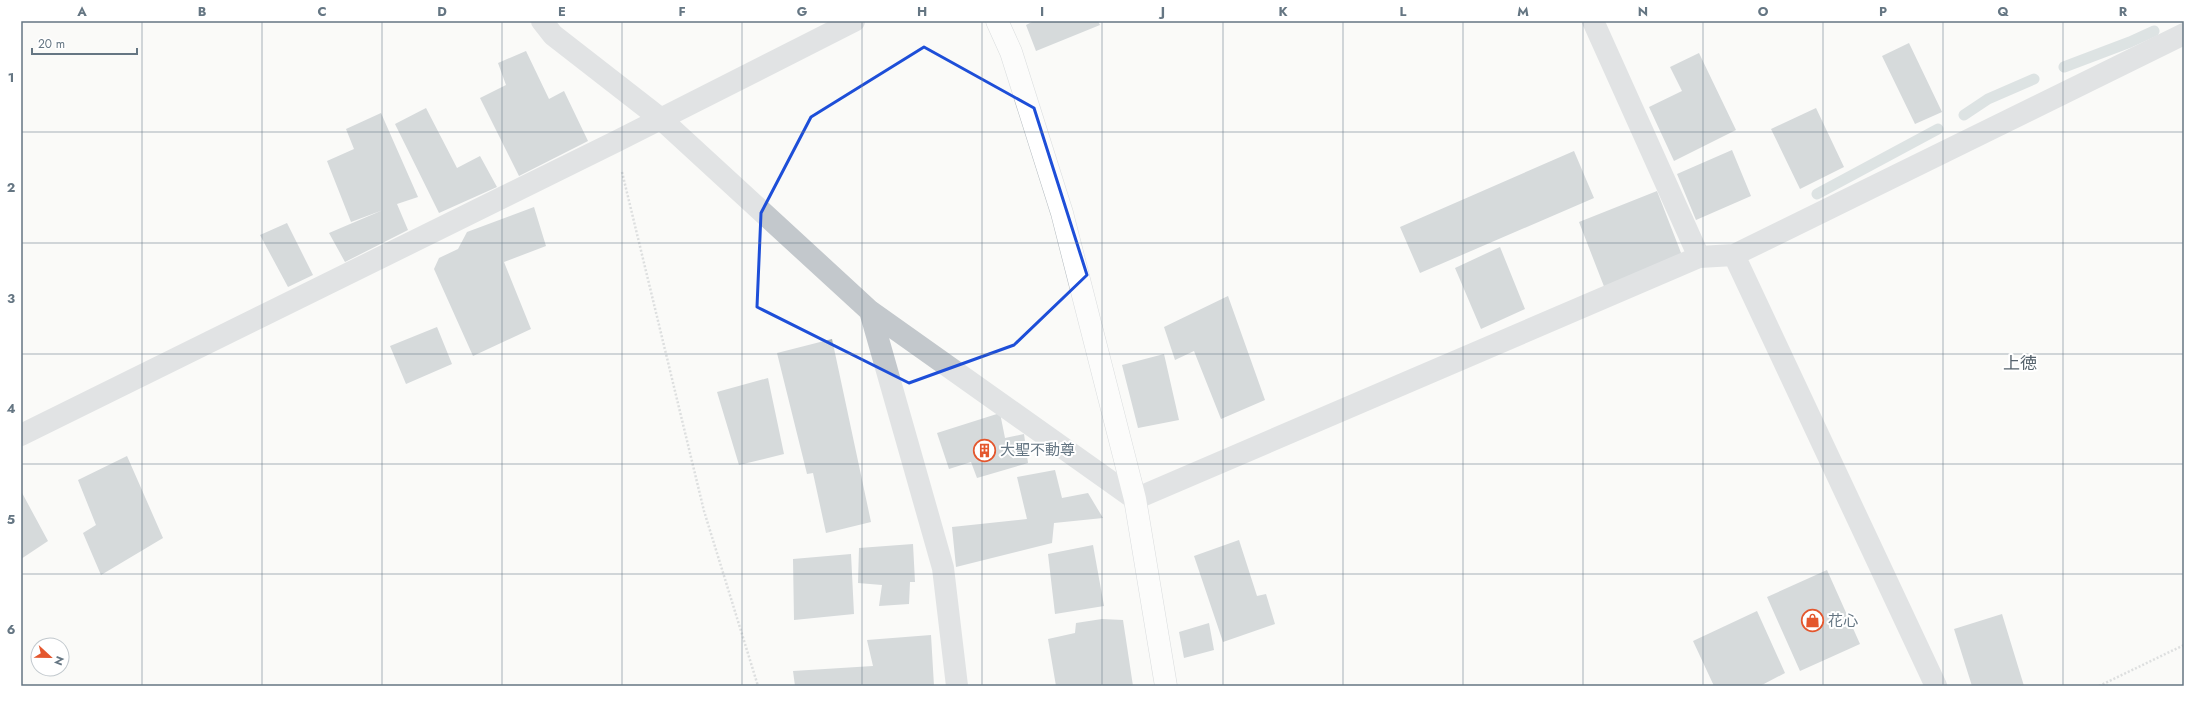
<svg xmlns="http://www.w3.org/2000/svg" width="2205" height="707" font-family="Jost,'Noto Sans JP',sans-serif">
  <style>
    .lines { fill: none; stroke-linecap: round; stroke-linejoin: round }
    .stream { stroke: #bbc7cb; stroke-width: 11 }
    .building { fill: #aab3b9 }
    .secondary-casing { stroke: #b3babf; stroke-width: 23 }
    .path { stroke: #bbbfc2; stroke-width: 2.5; stroke-dasharray: 2 2; stroke-linecap: butt }
    .street { stroke: #c3c8cc; stroke-width: 22 }
    .secondary { stroke: #fff; stroke-width: 22 }
    .marked { fill: none; stroke: #1d4ed8; stroke-width: 3; stroke-linejoin: round }
    .grid { fill: none; stroke: #657683; stroke-width: 1; stroke-opacity: 0.55 }
    .labels { text-anchor: middle; dominant-baseline: central; stroke-width: 4; stroke-linejoin: round; paint-order: stroke }
    .poi-label { font-size: 15px; fill: #657683; stroke: #fff; text-anchor: start }
    .quarter-label { font-size: 17px; fill: #57646e; stroke: #fff }
    .neatline { fill: none; stroke: #657683; stroke-width: 1.5 }
    .grid-label { font-size: 13px; text-anchor: middle; font-weight: bold; fill: #657683 }
  </style>
  <rect width="100%" height="100%" fill="#fafaf8"/>
  <g class="lines">
    <path class="stream" d="M2064 67 2130 42 2154 31
      M1964 115 1988 99 2034 79
      M1817 194 1938 129"/>
  </g>
  <path class="building" d="M1034 21H1098L1100 25 1036 51 1026 25Z
    M1909 43 1942 112 1915 124 1882 56Z
    M526 51 549 99 564 91 588 141 519 176 480 98 506 85 498 63Z
    M1699 53 1736 130 1674 161 1649 107 1682 91 1670 67Z
    M426 108 457 168 480 156 497 187 439 213 395 124Z
    M1816 108 1844 167 1800 189 1771 129Z
    M381 113 418 197 397 204 408 230 345 262 329 233 383 210 351 222 327 161 354 149 346 129Z
    M1732 150 1751 196 1696 220 1677 174Z
    M1574 151 1594 198 1420 273 1400 227Z
    M1657 191 1683 258 1605 289 1579 222Z
    M534 207 546 246 504 262 531 329 473 356 434 269 439 258 458 249 467 232Z
    M287 223 313 275 288 287 260 235Z
    M1500 247 1525 309 1481 329 1455 268Z
    M1228 296 1265 400 1221 419 1194 351 1175 360 1164 327Z
    M437 327 452 364 406 384 390 346Z
    M832 339 871 522 826 533 813 473 807 474 777 353Z
    M1164 354 1179 420 1138 428 1122 365Z
    M768 378 784 454 739 465 717 392Z
    M1000 413 1005 438 1024 434 1028 463 977 478 971 462 949 469 937 433Z
    M127 456 163 538 101 575 83 533 96 525 78 480Z
    M1055 470 1062 498 1088 493 1103 518 1054 523 1052 543 956 567 952 527 1027 519 1017 477Z
    M21 491 48 541 21 559Z
    M1239 540 1257 596 1266 594 1275 624 1223 642 1194 556Z
    M913 544 915 582H910L909 604 879 606 882 585 858 583 859 548Z
    M1093 545 1104 606 1055 614 1048 554Z
    M851 554 854 614 794 620 793 559Z
    M1827 570 1860 644 1800 671 1767 597Z
    M1757 611 1785 673 1760 686H1714L1693 641Z
    M2002 614 2024 686H1972L1954 629Z
    M1102 619 1123 620 1133 686H1056L1048 639 1075 633 1076 623Z
    M1209 623 1214 650 1184 658 1179 632Z
    M931 635 934 686H795L793 671 873 666 867 640Z"/>
  <g class="lines">
    <defs>
      <path id="secondary" d="M997 21 1011 52 1062 213 1135 499 1166 686"/>
    </defs>
    <use href="#secondary" class="secondary-casing"/>
    <path class="path" d="M622 172 704 511 758 686
      M2099 686 2184 645"/>
    <path class="street" d="M542 21 553 35 661 119 870 311 1135 499 1699 257
      M1593 21 1699 257 1734 255 2184 34
      M1734 255 1936 686
      M870 311 943 568 957 686
      M21 435 615 142 854 21"/>
    <use href="#secondary" class="secondary"/>
  </g>
  <path d="M0 0H2205V707H0ZM924 47 1034 108 1087 275 1014 345 909 383 757 307 761 213 811 117Z" fill="#fafaf8" fill-opacity=".55" fill-rule="evenodd"/>
  <path class="marked" d="M924 47 1034 108 1087 275 1014 345 909 383 757 307 761 213 811 117Z"/>
  <path class="grid" d="M142 21V686M262 21V686M382 21V686M502 21V686M622 21V686M742 21V686M862 21V686M982 21V686M1102 21V686M1223 21V686M1343 21V686M1463 21V686M1583 21V686M1703 21V686M1823 21V686M1943 21V686M2063 21V686M21 132H2184M21 243H2184M21 354H2184M21 464H2184M21 574H2184"/>
  <defs>
    <symbol id="building-ring" viewBox="-11 -11 22 22"><circle r="9.5" fill="#fff" stroke="#e4572e" stroke-width="1.5"/><path d="M-4-6H4V6H1V3H-1V6H-4ZM-2.5-4.3h1.7v1.8h-1.7ZM.8-4.3h1.7v1.8H.8ZM-2.5-1h1.7V.8h-1.7ZM.8-1h1.7V.8H.8Z" fill="#e4572e"/></symbol>
    <symbol id="shop-ring" viewBox="-11 -11 22 22"><circle r="9.5" fill="#fff" stroke="#e4572e" stroke-width="1.5"/><path d="M-5-2.5h2.3a2.7 3.5 0 0 1 5.4 0H5L5.5 6h-11ZM-1.5-2.5h3a1.5 2.3 0 0 0-3 0Z" fill="#e4572e"/></symbol>
  </defs>
  <g fill-rule="evenodd">
    <use href="#building-ring" x="972" y="438" width="25" height="25"/>
    <use href="#shop-ring" x="1800" y="608" width="25" height="25"/>
  </g>
  <g class="labels">
    <g class="poi-label">
      <text x="1000" y="450">大聖不動尊</text>
      <text x="1828" y="621">花心</text>
    </g>
    <g class="quarter-label">
      <text x="2020" y="363">上徳</text>
    </g>
  </g>
  <rect width="2205" height="707" fill="none" stroke="#ffffff" stroke-width="44"/>
  <g transform="translate(50 657) rotate(112)"><circle r="19" fill="#ffffff" stroke="#c1c8cd"/>
  <path d="M0-3L7 15L0 10L-7 15Z" fill="#e4572e"/>
  <text y="-6" font-size="11" font-weight="bold" text-anchor="middle" fill="#657683">N</text>
  </g>
  <path d="M32 48v6h105v-6" fill="none" stroke="#657683" stroke-width="2"/>
  <text x="38" y="48" font-size="12" fill="#657683" stroke="#ffffff" stroke-width="3" paint-order="stroke">20 m</text>
  <rect x="22" y="22" width="2161" height="663" class="neatline"/>
  <g class="grid-label">
    <text x="82" y="16">A</text>
    <text x="202" y="16">B</text>
    <text x="322" y="16">C</text>
    <text x="442" y="16">D</text>
    <text x="562" y="16">E</text>
    <text x="682" y="16">F</text>
    <text x="802" y="16">G</text>
    <text x="922" y="16">H</text>
    <text x="1042" y="16">I</text>
    <text x="1163" y="16">J</text>
    <text x="1283" y="16">K</text>
    <text x="1403" y="16">L</text>
    <text x="1523" y="16">M</text>
    <text x="1643" y="16">N</text>
    <text x="1763" y="16">O</text>
    <text x="1883" y="16">P</text>
    <text x="2003" y="16">Q</text>
    <text x="2123" y="16">R</text>
    <text x="11" y="82">1</text>
    <text x="11" y="192">2</text>
    <text x="11" y="303">3</text>
    <text x="11" y="413">4</text>
    <text x="11" y="524">5</text>
    <text x="11" y="634">6</text>
  </g>
</svg>
